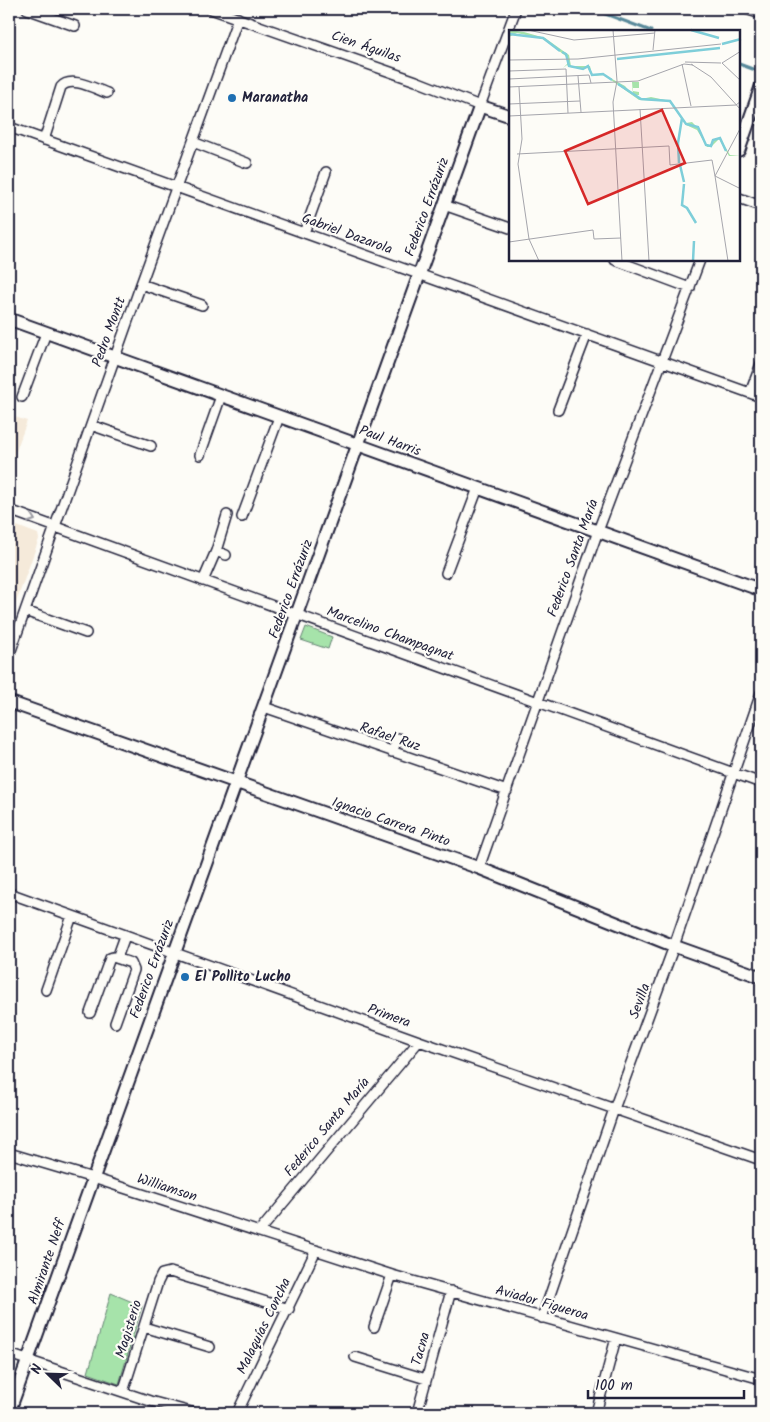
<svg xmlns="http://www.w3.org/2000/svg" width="770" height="1422" font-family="Kalam,sans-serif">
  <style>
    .built { fill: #f5eada }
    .green { fill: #a6e3aa; stroke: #648272 }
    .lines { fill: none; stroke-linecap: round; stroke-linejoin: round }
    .stream { stroke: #59899a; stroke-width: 3 }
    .minor-casing { stroke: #22223b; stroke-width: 12 }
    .tertiary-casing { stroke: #22223b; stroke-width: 15 }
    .minor { stroke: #fdfcf7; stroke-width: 9 }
    .tertiary { stroke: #fdfcf7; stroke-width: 11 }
    .oneway { stroke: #9a9aa2 }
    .poi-dot { fill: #1f6fb2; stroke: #fdfcf7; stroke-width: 2 }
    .labels { text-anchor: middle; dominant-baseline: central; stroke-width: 4.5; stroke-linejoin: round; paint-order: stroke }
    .street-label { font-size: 14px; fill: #22223b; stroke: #fdfcf7 }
    .poi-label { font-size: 14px; font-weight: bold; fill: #22223b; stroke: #fdfcf7; text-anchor: start }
    .inset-river { fill: none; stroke: #7eced9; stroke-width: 2.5 }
    .inset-road { fill: none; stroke: #a5a5ac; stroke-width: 1 }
    .view { fill: #d62828; fill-opacity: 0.15; stroke: #d62828; stroke-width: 2.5 }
    .inset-edge { fill: none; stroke: #22223b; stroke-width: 2.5 }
  </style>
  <rect width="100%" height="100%" fill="#fdfcf7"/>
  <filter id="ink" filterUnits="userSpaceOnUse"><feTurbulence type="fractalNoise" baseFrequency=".02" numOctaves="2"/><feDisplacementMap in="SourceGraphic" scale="10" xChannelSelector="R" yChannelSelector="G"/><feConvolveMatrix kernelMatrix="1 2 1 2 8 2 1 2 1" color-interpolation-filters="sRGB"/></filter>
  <g filter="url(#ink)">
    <path class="built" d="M9 415 27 421 9 470Z
      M9 523 38 534 39 539 9 622Z"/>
    <path class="green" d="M306 627 332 637 328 649 301 640Z
      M111 1293 142 1306 119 1384 88 1373Z"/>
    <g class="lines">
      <path class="stream" d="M592 9 651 31
        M739 64 758 71"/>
      <defs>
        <path id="minor" d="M27 9 75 26
          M211 9 416 81 480 106 516 9
          M746 9 761 14
          M9 127 761 397
          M44 140 61 87C71 75 95 89 107 93
          M193 142 247 163
          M739 198 761 206
          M444 205 510 228
          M304 233 326 172
          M615 260 690 288
          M141 284 202 305
          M750 393 761 364
          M22 397 46 333
          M558 410 587 334
          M91 425 151 446
          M200 455 221 396
          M9 510 761 783
          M242 517 279 417
          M216 551 226 555
          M446 573 478 488
          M203 581 216 551 227 515
          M25 611 86 633
          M9 656 141 284 238 18
          M264 707 507 791
          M392 752 398 738
          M479 868 598 531 700 260
          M9 893 419 1041 761 1160
          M117 958 125 936
          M46 990 72 916
          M90 1013 110 958 113 957 131 963 134 970 115 1023
          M9 1153 93 1178 392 1275 761 1379
          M259 1232 419 1041
          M542 1318 614 1109 674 946 761 693
          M144 1327 210 1347
          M374 1327 392 1275
          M9 1354 150 1401 195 1413
          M355 1357 426 1379
          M123 1392 158 1282 162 1274 170 1272 289 1309
          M237 1413 316 1250
          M417 1413 451 1291
          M596 1413 616 1338"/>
        <path id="tertiary" d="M739 150 761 87
          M9 319 761 590
          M9 702 479 868 674 946 761 977
          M9 1412 480 106 510 116"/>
      </defs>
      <use href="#minor" class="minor-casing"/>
      <use href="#tertiary" class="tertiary-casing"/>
      <use href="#minor" class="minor"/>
      <use href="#tertiary" class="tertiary"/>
    </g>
    <defs><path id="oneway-chevron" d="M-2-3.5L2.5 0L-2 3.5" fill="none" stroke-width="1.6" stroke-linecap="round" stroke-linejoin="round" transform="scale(1.25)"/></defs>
    <use class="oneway" href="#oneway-chevron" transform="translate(32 519) rotate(20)"/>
  </g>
  <g class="poi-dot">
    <circle cx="232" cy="98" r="5"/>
    <circle cx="185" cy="977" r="5"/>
  </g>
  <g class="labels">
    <g class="street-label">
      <text transform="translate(366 47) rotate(19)">Cien Águilas</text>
      <text transform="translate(427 207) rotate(-70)">Federico Errázuriz</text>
      <text transform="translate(347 234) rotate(20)">Gabriel Dazarola</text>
      <text transform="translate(109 332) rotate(-70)">Pedro Montt</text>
      <text transform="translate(390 441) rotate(20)">Paul Harris</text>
      <text transform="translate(573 558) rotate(-70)">Federico Santa María</text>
      <text transform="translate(291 589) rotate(-70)">Federico Errázuriz</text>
      <text transform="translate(390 634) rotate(20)">Marcelino Champagnat</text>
      <text transform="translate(390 737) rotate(19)">Rafael Ruz</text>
      <text transform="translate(391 822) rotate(19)">Ignacio Carrera Pinto</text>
      <text transform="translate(152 969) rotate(-70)">Federico Errázuriz</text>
      <text transform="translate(640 1001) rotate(-70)">Sevilla</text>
      <text transform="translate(389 1016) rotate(20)">Primera</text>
      <text transform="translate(327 1127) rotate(-50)">Federico Santa María</text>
      <text transform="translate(167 1188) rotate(18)">Williamson</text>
      <text transform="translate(47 1262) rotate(-71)">Almirante Neff</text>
      <text transform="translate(542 1303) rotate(16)">Aviador Figueroa</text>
      <text transform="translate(264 1326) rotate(-64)">Malaquías Concha</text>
      <text transform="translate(129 1329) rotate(-73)">Magisterio</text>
      <text transform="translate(421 1349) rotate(-74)">Tacna</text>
    </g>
    <g class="poi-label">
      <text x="242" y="98">Maranatha</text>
      <text x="195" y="977">El Pollito Lucho</text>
    </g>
  </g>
  <g transform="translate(509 30)">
    <rect width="231" height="231" fill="#fdfcf7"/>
    <path d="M0 0 15 2 36 8 60 25 62 36H81L83 45 94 44 116 56 124 65 123 52H130V58H124V61L130 62V65H125L132 69 142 67 161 71 177 93 183 92 190 99 197 115 201 116 206 109 211 108 221 125 231 126H220L210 109 202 117H198L188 100 177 95 160 71 130 70 95 45 83 46 79 38 73 39 61 37 58 35 54 38 58 34V27L34 9 8 3 0 7Z" fill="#a6e3aa"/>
    <path class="inset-river" d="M182 0 210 8M0 4 34 8 51 21M213 14 232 9M53 22 57 24 60 36 74 39 79 36 83 45 94 44 103 50M108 29 211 18M109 54 132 69 161 71 177 94 189 97 197 115 202 116 204 110 211 108 217 121M170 133 169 113 173 88M171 135 175 152M175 154 173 175 178 178 187 193M184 231 185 211"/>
    <path class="inset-road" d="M19 0 65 10 146 3M104 0 108 51 104 72 113 231M144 20 146 0M0 30 69 29 212 14M176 32 212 33M213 33 232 21M213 33 232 51M173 34 182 76M182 34 202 47 232 80M0 41 57 39 59 83M69 46 72 82M0 49 80 45 82 53M0 57 129 51 175 34 184 35M10 57 13 109 9 134 20 209 30 231M0 74 71 71M131 79 140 231M0 86 227 75 232 71M8 124 160 116 161 135 203 130 206 146 232 159M0 212 84 200 85 209 112 208M219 231 206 146 232 97"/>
    <path class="view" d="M153 80 176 133 79 174 56 121Z"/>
    <rect width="231" height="231" class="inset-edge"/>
  </g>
  <rect width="770" height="1422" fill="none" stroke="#fdfcf7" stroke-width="30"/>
  <rect x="15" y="15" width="740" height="1392" fill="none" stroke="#22223b" stroke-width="2" filter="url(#ink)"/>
  <g transform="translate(48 1374) rotate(293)" stroke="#fdfcf7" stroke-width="4" paint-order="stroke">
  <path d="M0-4L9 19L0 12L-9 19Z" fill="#22223b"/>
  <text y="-8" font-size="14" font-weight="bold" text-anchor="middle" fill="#22223b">N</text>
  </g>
  <path d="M588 1390v8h156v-8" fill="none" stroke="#22223b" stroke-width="2.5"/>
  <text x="595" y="1390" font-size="15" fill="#22223b" stroke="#fdfcf7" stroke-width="4" paint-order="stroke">100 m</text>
</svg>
